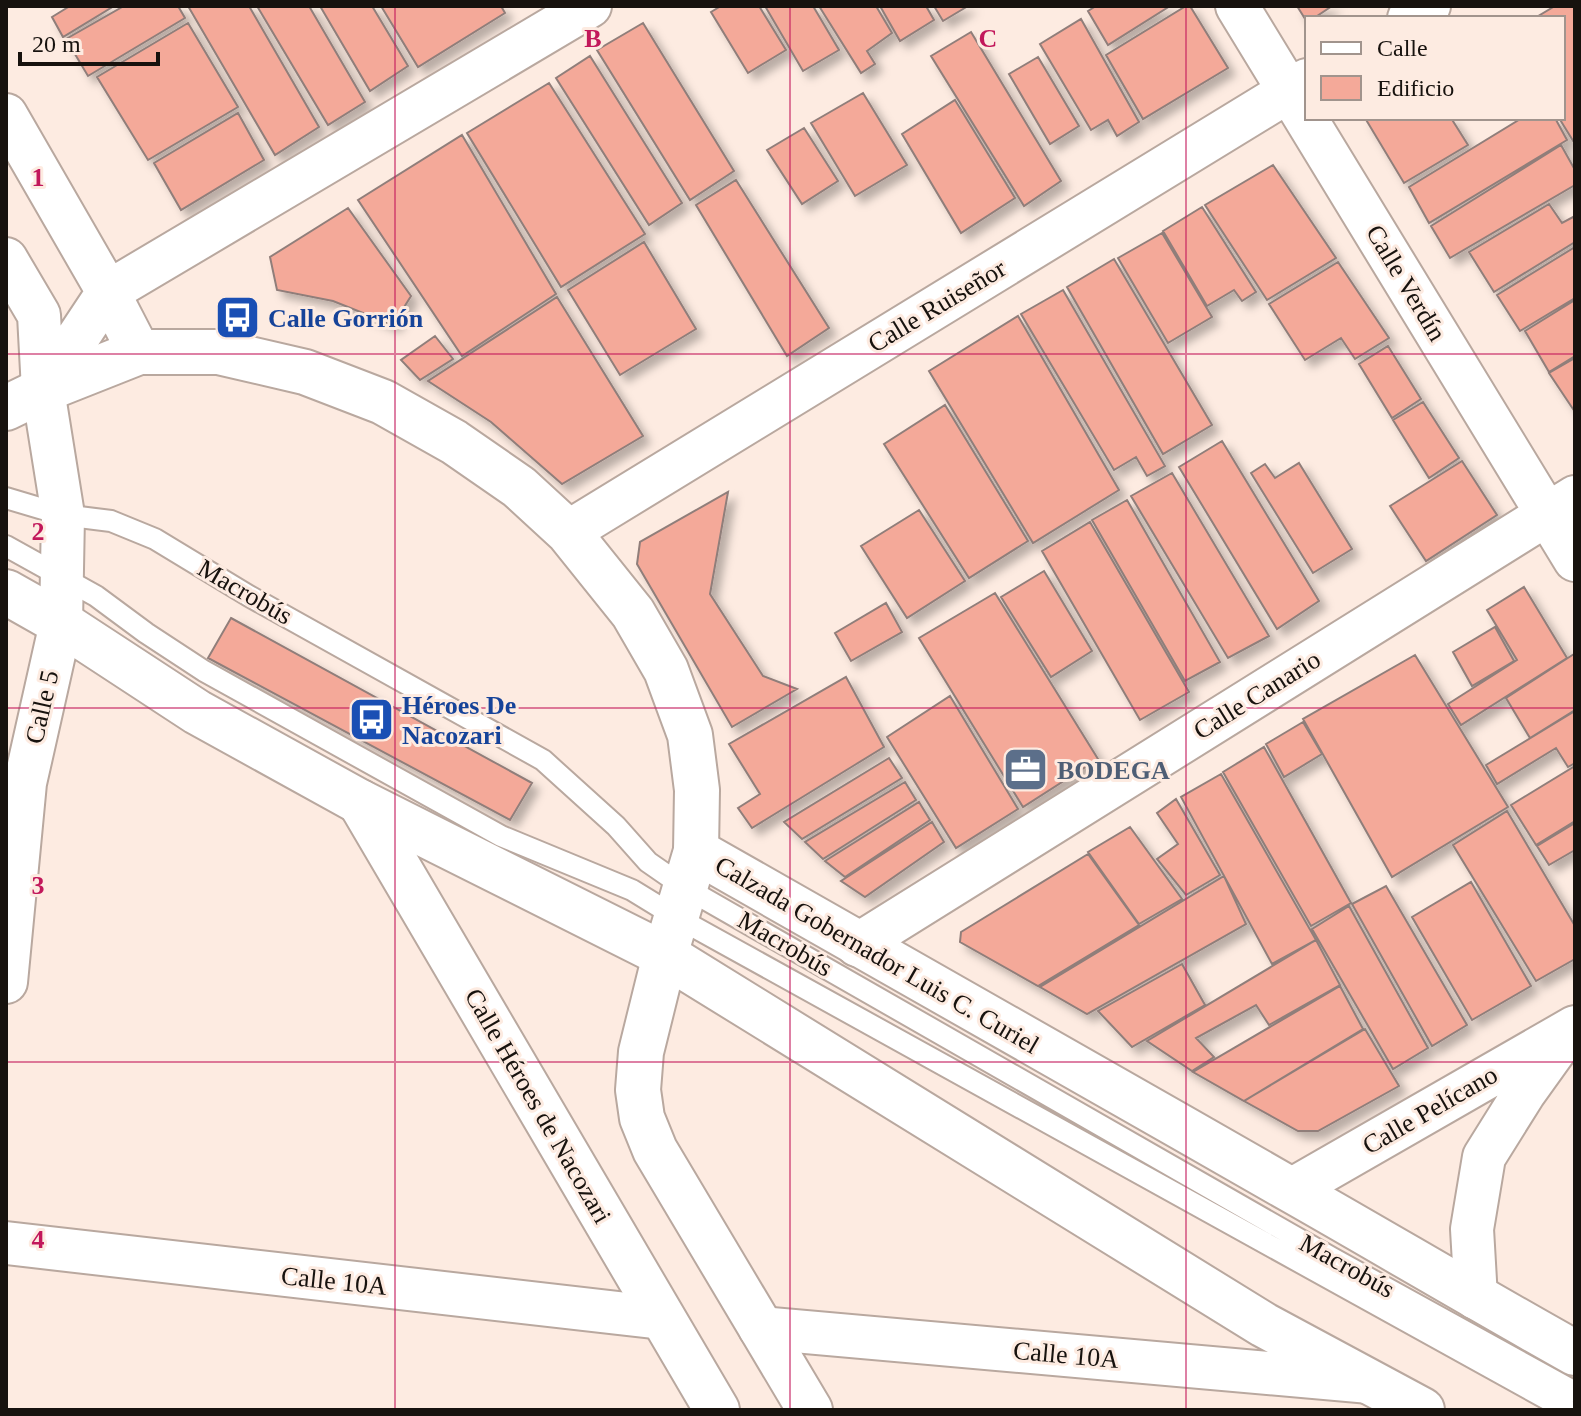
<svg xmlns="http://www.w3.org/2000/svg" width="1581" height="1416" font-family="Georgia,serif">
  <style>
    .building { fill: #f4a999; stroke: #907e7a; stroke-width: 2; filter: url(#shadow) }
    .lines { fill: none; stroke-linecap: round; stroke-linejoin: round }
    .service-casing { stroke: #b9a89f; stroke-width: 24 }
    .minor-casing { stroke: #b9a89f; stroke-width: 46 }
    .secondary-casing { stroke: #b9a89f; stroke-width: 48 }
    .primary-casing { stroke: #b9a89f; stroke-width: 48 }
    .service { stroke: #fff; stroke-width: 20 }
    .minor { stroke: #fff; stroke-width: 42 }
    .secondary { stroke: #fff; stroke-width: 44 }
    .primary { stroke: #fff; stroke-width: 44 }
    .grid { fill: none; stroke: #c2185b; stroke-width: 2; stroke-opacity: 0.55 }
    .labels { text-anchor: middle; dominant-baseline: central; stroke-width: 6; stroke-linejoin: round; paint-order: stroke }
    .street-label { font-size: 26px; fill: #17120e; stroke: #fdebe1 }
    .transit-label { font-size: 26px; font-weight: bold; fill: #164399; stroke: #fdebe1; text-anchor: start }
    .service-label { font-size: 26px; font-weight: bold; fill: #4e5e75; stroke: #fdebe1; text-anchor: start }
    .grid-label { font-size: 26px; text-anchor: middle; font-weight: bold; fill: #c2185b; stroke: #fdebe1; stroke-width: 6; stroke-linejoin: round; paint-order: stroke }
  </style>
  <defs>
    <filter id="shadow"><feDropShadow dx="7" dy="7" stdDeviation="4" flood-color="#0004"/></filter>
  </defs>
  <rect width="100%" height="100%" fill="#fdebe1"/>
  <path class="building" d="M70 6H114L63 37 52 17Z
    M124 6H178L185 18 88 76 66 39Z
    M188 6H249L319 127 275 155Z
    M257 6H309L365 102 328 125Z
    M320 6H372L408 66 370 91Z
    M381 6H501L505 13 418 67Z
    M721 6H759L786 50 748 73 711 12Z
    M765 6H813L839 50 803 71Z
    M819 6H876L892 33 867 51 875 64 861 73Z
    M880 6H926L934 20 900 41Z
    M934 6H968L943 21Z
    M1096 6H1170L1108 45 1088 11Z
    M1186 6H1190L1228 68 1143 119 1106 55Z
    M1297 6H1332L1314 18H1307V22Z
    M1555 6 1575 7V144L1559 118H1563V18H1535Z
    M1081 19 1139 122 1117 136 1108 120 1091 130 1040 44Z
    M188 23 238 107 148 160 97 77Z
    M643 23 734 171 690 200 597 50Z
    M971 32 1061 181 1024 206 931 56Z
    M590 56 682 203 649 225 556 78Z
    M1038 57 1079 126 1050 144 1009 74Z
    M549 83 645 234 561 287 467 133Z
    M863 93 907 165 855 196 811 123Z
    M955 100 1015 198 961 233 902 134Z
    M238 113 264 160 181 210 154 163Z
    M1365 118H1451L1468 145 1404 183Z
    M1522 118H1555L1567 140 1429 223 1409 187Z
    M804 128 838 181 802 204 767 150Z
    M462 135 556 294 462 356 358 200Z
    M1561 145 1575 170V185L1450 258 1431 226Z
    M1273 165 1336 258 1267 300 1205 205Z
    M736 180 829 328 787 356 696 205Z
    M1549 204 1562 223 1575 216V242L1494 292 1469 252Z
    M1202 207 1256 292 1242 301 1234 290 1207 306 1163 231Z
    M348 208 411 296 393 325 333 301 277 290 270 257Z
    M1162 233 1212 317 1168 343 1118 258Z
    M644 242 696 329 620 375 568 290Z
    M1575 247V298L1520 331 1497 295Z
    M1114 259 1212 425 1163 454 1067 287Z
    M1338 262 1389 338 1355 359 1341 338 1305 360 1269 304Z
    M1063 290 1165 466 1147 476 1136 457 1114 470 1021 314Z
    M557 297 643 436 562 484 491 422 428 381Z
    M1575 300V356L1549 372 1525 331Z
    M1018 316 1119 490 1033 543 929 371Z
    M435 336 453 359 420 380 401 360Z
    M1388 346 1421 399 1392 418 1359 364Z
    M1575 358V412L1549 373Z
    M1423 402 1459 458 1429 478 1393 420Z
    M945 405 1028 541 969 578 884 444Z
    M1222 441 1319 601 1277 629 1179 467Z
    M1462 461 1497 515 1426 561 1390 506Z
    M1299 463 1352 549 1313 573 1251 473 1265 464 1275 478Z
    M1172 473 1269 636 1228 658 1131 496Z
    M728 492 710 594 763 676 797 689 732 727 637 564 640 542Z
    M1127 500 1220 662 1185 681 1092 520Z
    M919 510 965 581 907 618 861 546Z
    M1090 522 1189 692 1140 720 1042 551Z
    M1044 571 1092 651 1051 677 1001 597Z
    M1524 587 1567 658 1461 725 1448 704 1517 660 1487 610Z
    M995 593 1098 759 1023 807 919 638Z
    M886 603 902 632 851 661 835 633Z
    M231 618 532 783 510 820 208 658Z
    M1495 627 1514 661 1472 686 1453 652Z
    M1574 654 1575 710 1530 738 1506 698Z
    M1415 655 1508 807 1392 877 1303 719Z
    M846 677 884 747 752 828 738 808 760 794 729 744Z
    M950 696 1018 809 956 848 887 737Z
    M1575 711V763L1568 767 1556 748 1497 784 1486 765Z
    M1303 722 1322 754 1284 777 1266 744Z
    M1264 747 1351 903 1311 926 1223 772Z
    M889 758 902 778 802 839 784 822Z
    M1575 766V821L1536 845 1511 805Z
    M1221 774 1316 940 1272 964 1181 797Z
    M905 782 916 800 823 859 805 842Z
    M1176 799 1220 875 1186 895 1157 859 1178 844 1157 813Z
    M919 802 930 820 845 877 825 861Z
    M1507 811 1575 926V959L1536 981 1453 845Z
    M932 822 944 842 865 897 841 881Z
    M1575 823V850L1549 865 1537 846Z
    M1130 827 1182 899 1139 924 1088 852Z
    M1088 854 1139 925 1038 986 960 942 961 932Z
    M1224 876 1246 924 1087 1014 1040 987Z
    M1471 882 1531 986 1472 1020 1412 917Z
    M1386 886 1467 1025 1432 1046 1352 904Z
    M1349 906 1428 1048 1393 1069 1312 929Z
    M1316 940 1340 985 1269 1025 1256 1005 1196 1038 1214 1057 1192 1071 1147 1041Z
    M1182 964 1205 1005 1132 1047 1098 1011Z
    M1340 986 1363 1029 1244 1101 1193 1072Z
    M1365 1029 1399 1086 1318 1131H1298L1244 1101Z"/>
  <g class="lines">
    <defs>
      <path id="service" d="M6 498 63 515 111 521 155 539 249 596 543 760 616 826 648 862 684 887 1332 1258 1575 1392
        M6 546 96 596 146 633 204 671 501 836 632 890 676 917 1567 1410"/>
      <path id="minor" d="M1237 6 1575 560
        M1409 18 1429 6
        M6 115 108 292 139 352
        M6 259 39 315 43 390 63 515 61 623 25 783 6 982
        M43 390 108 292 590 6
        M568 532 1307 80
        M857 945 1575 497
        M1291 1190 1575 1027
        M6 1243 662 1318
        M1476 1298 1472 1229 1484 1157 1524 1093 1562 1040
        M760 1328 1370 1382"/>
      <path id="secondary" d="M360 802 717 1410
        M696 851 665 955 641 1052 638 1090 642 1118 655 1150 810 1410"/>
      <path id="primary" d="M6 408 43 390 139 352H219L305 372 383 402 454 442 519 487 568 532 633 613 666 670 690 735 697 790 696 851C893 965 1093 1076 1291 1190 1386 1244 1480 1300 1575 1353
        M6 592 61 623 197 712 360 802 665 955 1264 1325 1422 1410"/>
    </defs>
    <use href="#service" class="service-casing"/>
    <use href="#minor" class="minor-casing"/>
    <use href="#secondary" class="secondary-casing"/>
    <use href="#primary" class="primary-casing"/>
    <use href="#service" class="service"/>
    <use href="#minor" class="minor"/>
    <use href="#secondary" class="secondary"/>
    <use href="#primary" class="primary"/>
  </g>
  <path class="grid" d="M395 6V1410M790 6V1410M1186 6V1410M6 354H1575M6 708H1575M6 1062H1575"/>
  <defs>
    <symbol id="bus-square" viewBox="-11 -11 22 22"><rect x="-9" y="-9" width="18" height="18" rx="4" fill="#1a4fb4" stroke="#fdebe1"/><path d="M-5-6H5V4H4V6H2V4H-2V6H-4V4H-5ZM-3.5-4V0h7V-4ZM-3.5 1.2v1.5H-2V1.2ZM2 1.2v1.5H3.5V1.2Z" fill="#fff"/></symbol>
    <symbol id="office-square" viewBox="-11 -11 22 22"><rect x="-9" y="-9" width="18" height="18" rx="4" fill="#5c6f8a" stroke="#fdebe1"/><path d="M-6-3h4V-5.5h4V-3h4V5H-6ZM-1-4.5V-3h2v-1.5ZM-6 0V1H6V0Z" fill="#fff"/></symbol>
  </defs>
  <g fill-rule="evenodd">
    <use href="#bus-square" x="212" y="292" width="51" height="51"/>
    <use href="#bus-square" x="346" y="694" width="51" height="51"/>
    <use href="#office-square" x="1000" y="744" width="51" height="51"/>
  </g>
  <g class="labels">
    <g class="street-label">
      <text transform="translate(1406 283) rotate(59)">Calle Verdín</text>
      <text transform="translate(937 306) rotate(-31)">Calle Ruiseñor</text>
      <text transform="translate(245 592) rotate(30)">Macrobús</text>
      <text transform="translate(1257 695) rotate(-32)">Calle Canario</text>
      <text transform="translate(42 707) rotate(-77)">Calle 5</text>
      <text transform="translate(785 944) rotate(30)">Macrobús</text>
      <text transform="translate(877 955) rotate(30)">Calzada Gobernador Luis C. Curiel</text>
      <text transform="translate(538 1106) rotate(60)">Calle Héroes de Nacozari</text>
      <text transform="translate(1430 1110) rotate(-30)">Calle Pelícano</text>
      <text transform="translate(1347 1266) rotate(29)">Macrobús</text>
      <text transform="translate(334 1281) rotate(6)">Calle 10A</text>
      <text transform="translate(1066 1355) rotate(5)">Calle 10A</text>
    </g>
    <g class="transit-label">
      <text x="268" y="318">Calle Gorrión</text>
      <text x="402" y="705">Héroes De<tspan x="402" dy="30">Nacozari</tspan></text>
    </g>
    <g class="service-label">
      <text x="1057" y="770">BODEGA</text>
    </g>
  </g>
  <g class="grid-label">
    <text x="593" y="47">B</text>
    <text x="988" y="47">C</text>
    <text x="38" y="186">1</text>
    <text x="38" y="540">2</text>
    <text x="38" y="894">3</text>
    <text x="38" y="1248">4</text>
  </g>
  <rect width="1581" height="1416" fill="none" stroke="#17120e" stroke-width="16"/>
  <rect x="1305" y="16" width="260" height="104" fill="#fdebe1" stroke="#a1948d" stroke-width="2"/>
  <rect x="1321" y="42" width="40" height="12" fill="#ffffff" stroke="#a1948d" stroke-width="2"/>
  <text x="1377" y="56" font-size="24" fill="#17120e">Calle</text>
  <rect x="1321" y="76" width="40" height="24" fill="#f4a999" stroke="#a1948d" stroke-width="2"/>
  <text x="1377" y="96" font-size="24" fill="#17120e">Edificio</text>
  <path d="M20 52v12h138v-12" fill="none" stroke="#17120e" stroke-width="4"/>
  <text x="32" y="52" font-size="24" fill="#17120e" stroke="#fdebe1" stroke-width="6" paint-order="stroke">20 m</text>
</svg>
